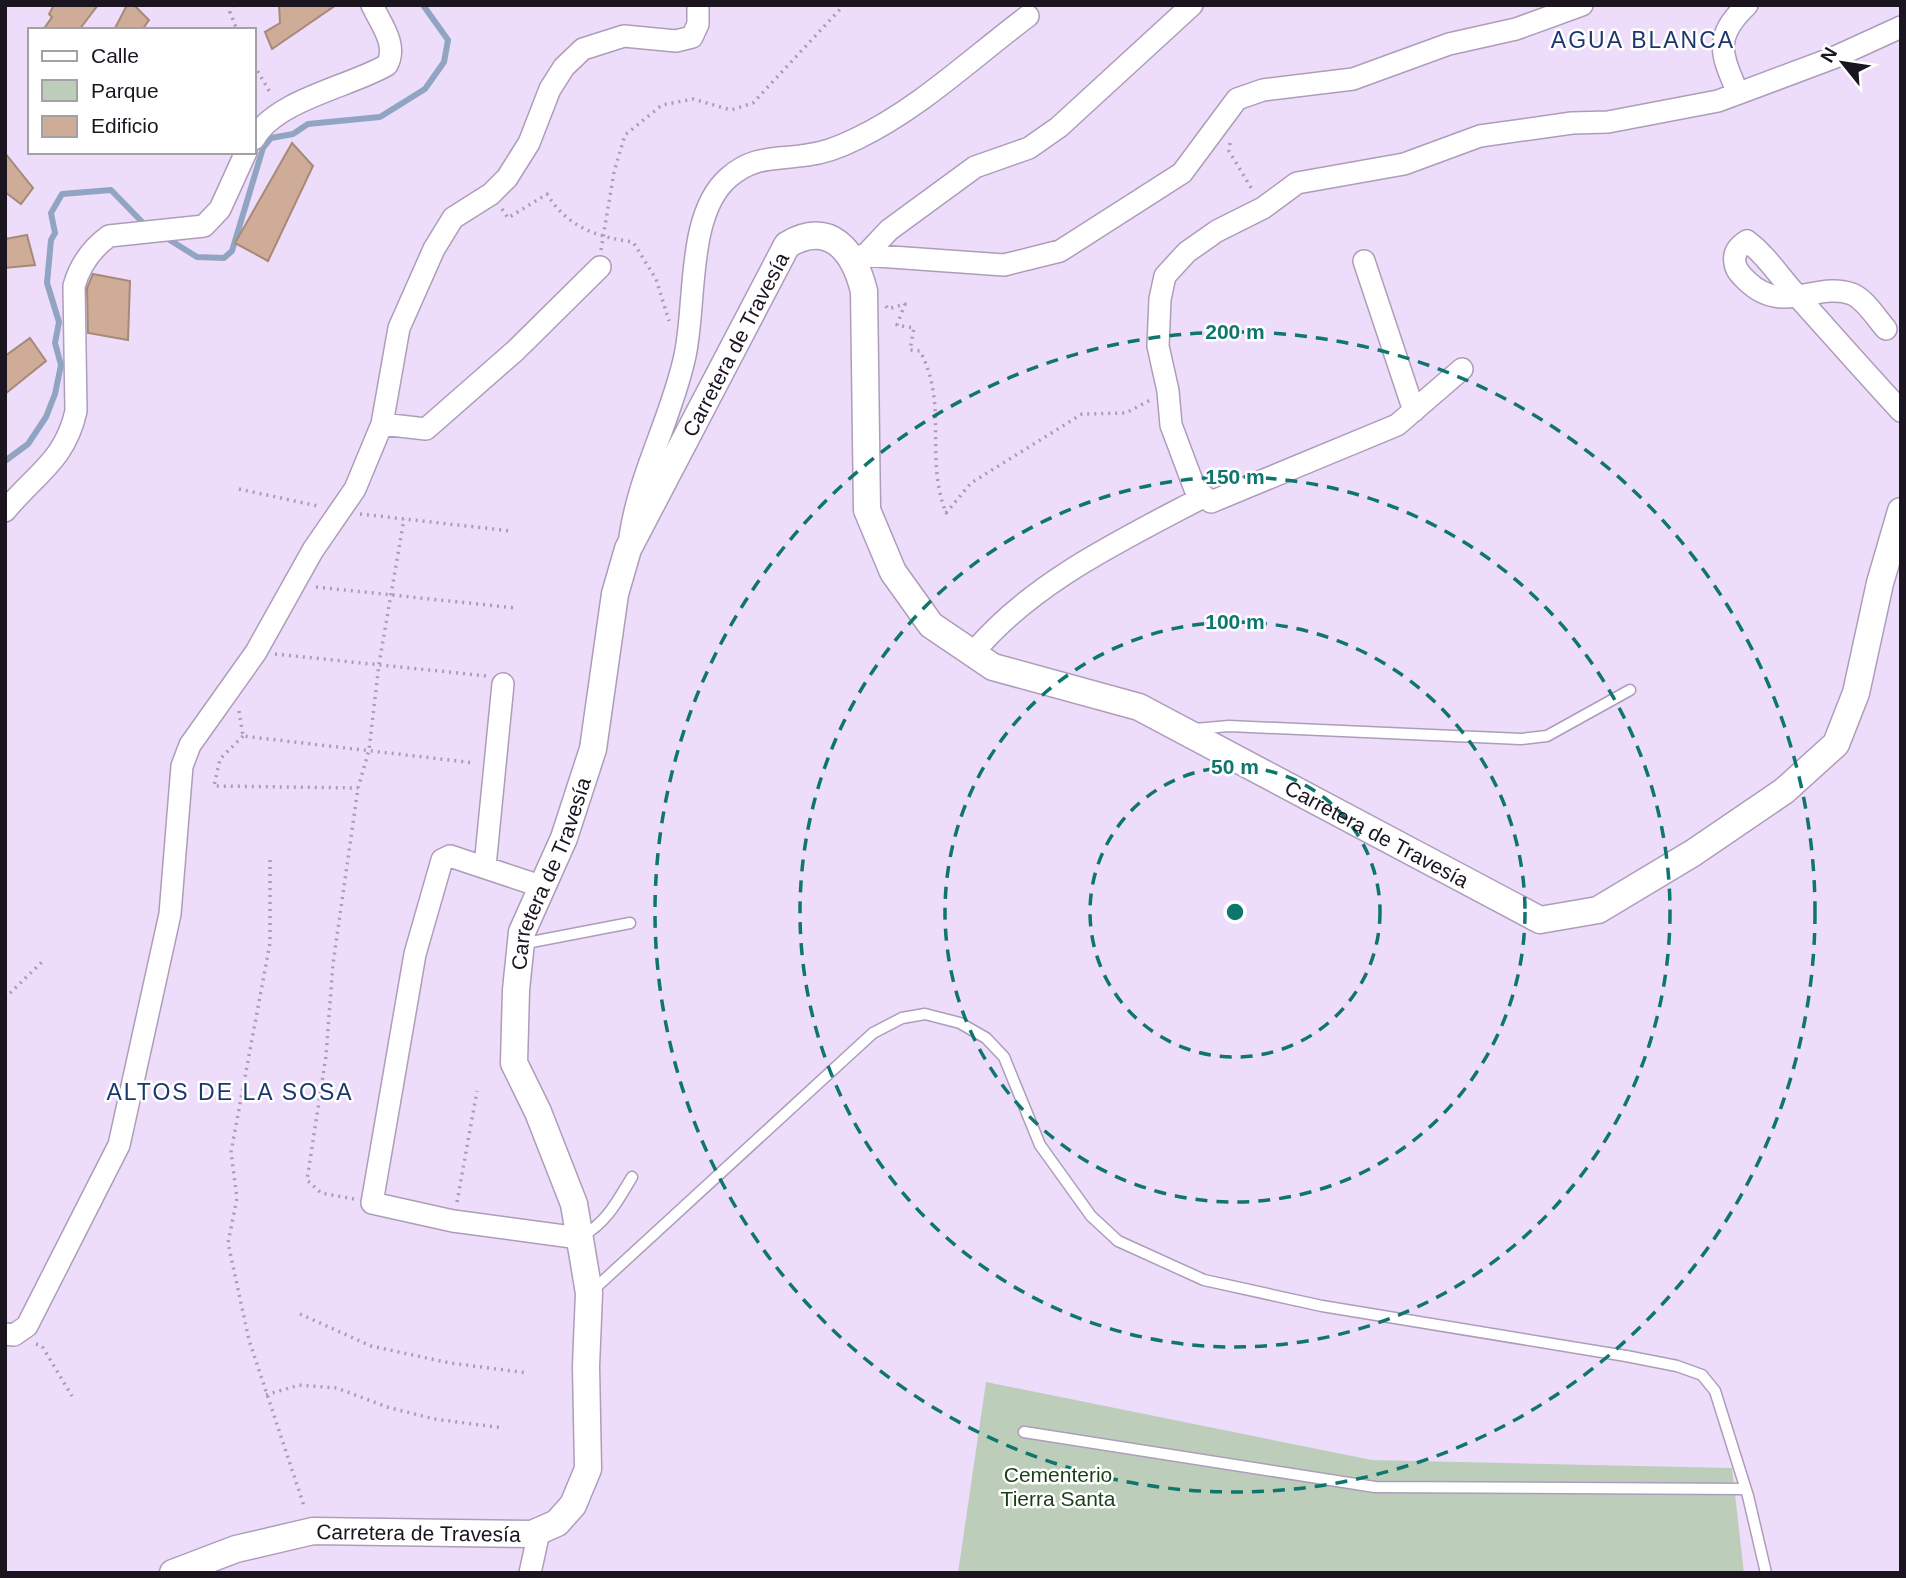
<svg xmlns="http://www.w3.org/2000/svg" width="1906" height="1578" font-family="Helvetica,sans-serif">
  <style>
    .green { fill: #bcceba }
    .lines { fill: none; stroke-linecap: round; stroke-linejoin: round }
    .stream { stroke: #91a5c2; stroke-width: 6 }
    .building { fill: #ceac98; stroke: #a78977; stroke-width: 2 }
    .service-casing { stroke: #ad9dba; stroke-width: 13 }
    .minor-casing { stroke: #ad9dba; stroke-width: 24 }
    .tertiary-casing { stroke: #ad9dba; stroke-width: 29 }
    .path { stroke: #a99cb4; stroke-width: 3.5; stroke-dasharray: 2 5; stroke-linecap: butt }
    .service { stroke: #fff; stroke-width: 10 }
    .minor { stroke: #fff; stroke-width: 21 }
    .tertiary { stroke: #fff; stroke-width: 26 }
    .ring { fill: none; stroke: #0f766e; stroke-width: 3.5; stroke-dasharray: 12 9 }
    .labels { text-anchor: middle; dominant-baseline: central; stroke-width: 5; stroke-linejoin: round; paint-order: stroke }
    .street-label { font-size: 21px; fill: #1b1520; stroke: #fff }
    .park-label { font-size: 21px; fill: #173e17; stroke: #fff }
    .neighbourhood-label { font-size: 23px; letter-spacing: 2px; fill: #1c376e; stroke: #fff }
    .centre { fill: #0f766e; stroke: #fff; stroke-width: 3.5 }
    .ring-label { font-size: 21px; text-anchor: middle; font-weight: bold; fill: #0f766e; stroke: #fff; stroke-width: 5; stroke-linejoin: round; paint-order: stroke }
  </style>
  <rect width="100%" height="100%" fill="#edddfb"/>
  <path class="green" d="M986 1382 1372 1460 1732 1468 1744 1573H958Z"/>
  <g class="lines">
    <path class="stream" d="M165 237 197 257 224 258 232 251 263 148 271 138 293 134 308 124 380 117 425 89 444 62 448 40 423 5
      M5 461 28 444 46 417 55 394 61 365 55 343 59 322 47 283 51 240 55 233 51 213 62 194 111 190 147 227"/>
  </g>
  <path class="building" d="M54 5H98L79 30H43L52 17 49 14Z
    M127 5H134L149 20 142 30H114Z
    M279 5H336L272 49 265 32 280 23Z
    M292 143 313 166 268 261 235 243Z
    M5 153 33 188 21 204 5 192Z
    M27 235 35 265 5 268V239Z
    M93 274 130 281 128 340 88 333 87 288Z
    M30 338 46 361 5 394V356Z"/>
  <g class="lines">
    <defs>
      <path id="service" d="M1195 729 1229 726 1521 739 1547 736 1630 690
        M521 944 630 923
        M581 1237C607 1222 617 1202 632 1177
        M592 1291 873 1033 902 1018 925 1014 960 1023 986 1038 1004 1057 1040 1145 1091 1216 1118 1241 1204 1280 1322 1306 1626 1356 1677 1366 1702 1375 1715 1391 1748 1496 1766 1573
        M1024 1432 1375 1487 1745 1489"/>
      <path id="minor" d="M1738 93C1721 54 1713 37 1747 5
        M254 139C275 100 349 87 387 65 398 45 381 24 372 5
        M863 255 1004 265 1060 251 1182 173 1237 99 1263 90 1353 79 1449 44 1516 29 1582 5
        M860 261 889 230 975 167 1029 148 1059 127 1192 5
        M1364 261 1414 411
        M1886 329C1876 318 1866 300 1852 294 1817 281 1783 316 1747 281 1741 275 1736 271 1735 263 1733 253 1739 246 1747 241 1765 254 1777 273 1791 289 1828 330 1864 371 1901 411
        M1462 369 1397 425 1211 502 1195 489 1171 425 1168 391 1158 346 1160 299 1165 276 1187 252 1217 231 1263 208 1297 183 1404 164 1480 136 1572 123 1608 122 1718 101 1833 58 1901 27
        M382 424 426 429 515 351 600 267
        M5 511C35 474 65 461 76 411L74 286C80 265 91 249 109 236L204 226 220 209 246 152
        M630 537C639 475 670 421 684 360 697 309 685 216 728 178 754 155 775 160 807 155 825 153 840 147 856 139 919 109 972 58 1028 16
        M973 653C1032 582 1122 540 1203 497
        M485 866 503 684
        M540 886 450 856 442 860 415 954 372 1203 453 1221 579 1238
        M5 1334 14 1335 27 1326 119 1145 170 914 182 766 190 745 256 652 313 550 355 489 382 424 399 328 434 249 453 218 491 194 507 178 529 143 550 89 564 67 583 49 624 36 676 41 692 37 698 24V5
        M530 1573 537 1541 532 1534"/>
      <g id="tertiary">
        <path id="s1" d="M173 1573 236 1549 313 1531 532 1534 557 1523 573 1505 588 1469 586 1366 589 1293 574 1204 538 1112 514 1063 516 990 522 932 564 838 593 749 615 594 628 549 787 245C830 219 854 251 864 291L867 510 893 572 931 625 993 667 1139 707 1540 920 1598 910 1693 853 1784 791 1836 744 1856 693 1880 583 1901 511"/>
      </g>
    </defs>
    <use href="#service" class="service-casing"/>
    <use href="#minor" class="minor-casing"/>
    <use href="#tertiary" class="tertiary-casing"/>
    <path class="path" d="M233 5 230 12 237 30
      M254 65 271 94
      M1230 143 1229 151 1253 191
      M502 209 508 218 547 194C567 227 597 237 633 242L656 279 669 321
      M601 250 614 172 625 135 662 105 693 99 731 110 753 103 844 5
      M886 306 888 309 905 304 897 325 914 328 910 350 920 351C949 406 924 456 946 513L971 483 1082 414 1126 413 1150 400
      M239 489 318 506
      M360 514 511 531
      M316 587 516 608
      M275 654 487 676
      M239 711 243 736 475 763
      M243 736 220 759 214 786 358 788
      M270 860V943L231 1152 237 1198 228 1243 249 1340 305 1509
      M5 998 43 961
      M354 1199 321 1193 307 1180 326 1056 333 964 358 788 369 750 379 664 404 519
      M457 1202 477 1091
      M300 1314 371 1346 450 1363 528 1373
      M36 1344 42 1346 72 1396
      M266 1395 299 1385 337 1388 387 1407 434 1419 504 1428"/>
    <use href="#service" class="service"/>
    <use href="#minor" class="minor"/>
    <use href="#tertiary" class="tertiary"/>
  </g>
  <g class="ring">
    <circle cx="1235" cy="912" r="145"/>
    <circle cx="1235" cy="912" r="290"/>
    <circle cx="1235" cy="912" r="435"/>
    <circle cx="1235" cy="912" r="580"/>
  </g>
  <g class="labels">
    <g class="street-label">
      <text stroke="none"><textPath href="#s1" startOffset="1638">Carretera de Travesía</textPath></text>
      <text stroke="none"><textPath href="#s1" startOffset="2707">Carretera de Travesía</textPath></text>
      <text stroke="none"><textPath href="#s1" startOffset="1071">Carretera de Travesía</textPath></text>
      <text stroke="none"><textPath href="#s1" startOffset="252">Carretera de Travesía</textPath></text>
    </g>
    <g class="park-label">
      <text x="1058" y="1474">Cementerio<tspan x="1058" dy="24">Tierra Santa</tspan></text>
    </g>
    <g class="neighbourhood-label">
      <text x="1643" y="40">AGUA BLANCA</text>
      <text x="230" y="1092">ALTOS DE LA SOSA</text>
    </g>
  </g>
  <circle cx="1235" cy="912" r="10" class="centre"/>
  <g class="ring-label">
    <text x="1235" y="339">200 m</text>
    <text x="1235" y="484">150 m</text>
    <text x="1235" y="629">100 m</text>
    <text x="1235" y="774">50 m</text>
  </g>
  <rect width="1906" height="1578" fill="none" stroke="#1b1520" stroke-width="14"/>
  <rect x="28" y="28" width="228" height="126" fill="#ffffff" stroke="#a4a1a6" stroke-width="2"/>
  <rect x="42" y="51" width="35" height="10" fill="#ffffff" stroke="#a4a1a6" stroke-width="2"/>
  <text x="91" y="63" font-size="21" fill="#1b1520">Calle</text>
  <rect x="42" y="80" width="35" height="21" fill="#bcceba" stroke="#a4a1a6" stroke-width="2"/>
  <text x="91" y="98" font-size="21" fill="#1b1520">Parque</text>
  <rect x="42" y="116" width="35" height="21" fill="#ceac98" stroke="#a4a1a6" stroke-width="2"/>
  <text x="91" y="133" font-size="21" fill="#1b1520">Edificio</text>
  <g transform="translate(1843 63) rotate(300)" stroke="#ffffff" stroke-width="5" paint-order="stroke">
  <path d="M0-5L12 26L0 18L-12 26Z" fill="#1b1520"/>
  <text y="-10" font-size="19" font-weight="bold" text-anchor="middle" fill="#1b1520">N</text>
  </g>
</svg>
